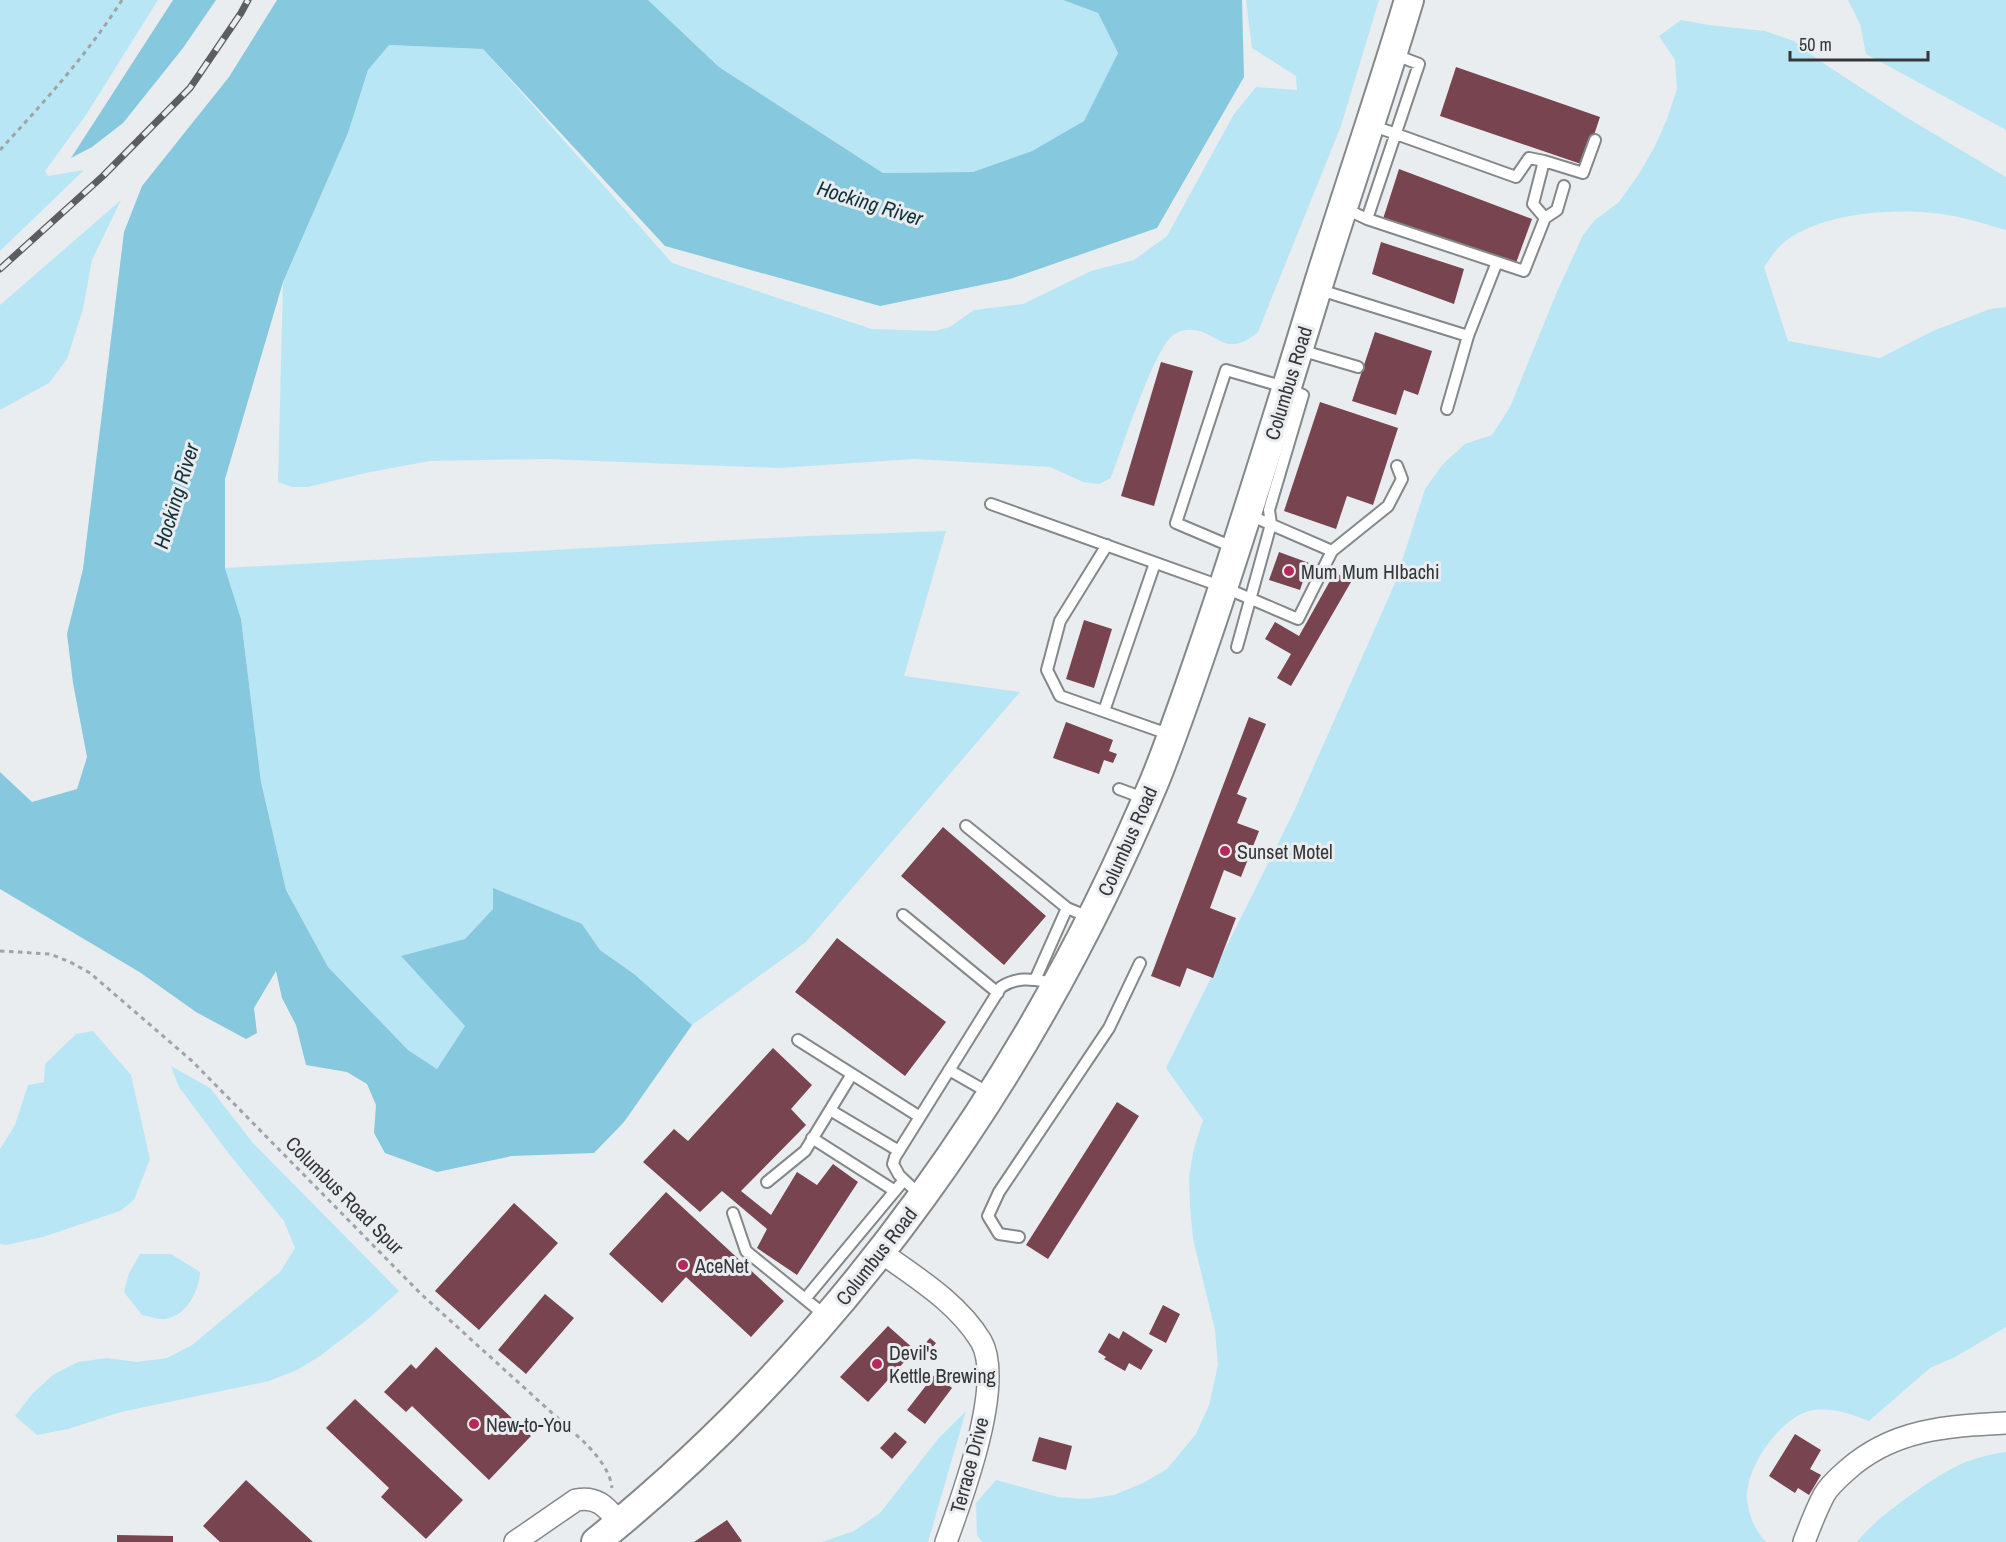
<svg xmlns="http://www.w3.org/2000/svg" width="2006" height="1542" font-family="'Archivo Narrow',sans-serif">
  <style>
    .green { fill: #b9e6f5 }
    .water { fill: #86c8dd }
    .building { fill: #784450 }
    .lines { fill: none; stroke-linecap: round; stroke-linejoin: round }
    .service-casing { stroke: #848889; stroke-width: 14 }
    .minor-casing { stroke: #848889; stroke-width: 24 }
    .secondary-casing { stroke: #848889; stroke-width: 32 }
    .path { stroke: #a1a4a6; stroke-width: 3; stroke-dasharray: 4.5 4.5; stroke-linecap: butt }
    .service { stroke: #fff; stroke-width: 10 }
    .minor { stroke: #fff; stroke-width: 21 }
    .secondary { stroke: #fff; stroke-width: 28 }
    .rail-casing { stroke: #5b5d5e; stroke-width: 7 }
    .rail { stroke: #e9edef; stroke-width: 4.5; stroke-dasharray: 14; stroke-linecap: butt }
    .poi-dot { fill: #b6285b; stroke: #e9edef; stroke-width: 2 }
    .labels { text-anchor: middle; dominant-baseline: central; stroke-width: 6; stroke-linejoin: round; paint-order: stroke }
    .street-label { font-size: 20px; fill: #353637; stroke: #e9edef }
    .poi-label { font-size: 20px; fill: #353637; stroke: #e9edef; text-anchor: start }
    .water-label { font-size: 21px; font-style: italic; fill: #11323b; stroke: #e9edef }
  </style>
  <rect width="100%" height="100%" fill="#e9edef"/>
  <path class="green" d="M0 0H158L86 115 45 171 48 176 84 170 0 251Z
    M648 0H1063L1098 13 1118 53 1084 121 1032 151 973 172 883 173 719 67Z
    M1246 0H1379L1341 126 1258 332C1222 362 1217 327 1186 330 1183 330 1176 333 1173 335 1153 351 1122 449 1111 478L1099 484 1083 482 1050 467 914 459 779 468 546 459 430 461 365 473 308 487H292L278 482 283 282 348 133 368 70 388 45 483 49 672 263 872 329 935 331 950 327 974 310 1023 304 1091 271 1134 260 1167 236 1234 114 1256 87 1297 90 1296 76 1252 48Z
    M1848 0H2006V130L1866 54 1860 24Z
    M1681 20 1709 25 1765 31 1794 41 1817 59 1901 114 2006 177V230C1987 225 1968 218 1948 215 1900 207 1819 211 1781 245 1775 251 1769 260 1764 267L1788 341 1880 358 1933 331 1990 309 2006 307V1327L1955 1357 1930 1368 1869 1421C1850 1414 1835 1408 1815 1410 1782 1413 1744 1469 1747 1500 1749 1517 1755 1530 1766 1542H982L977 1535 976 1503 996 1480 1058 1497 1086 1499 1114 1495 1143 1483 1167 1469 1196 1434 1209 1405 1218 1365 1215 1330 1193 1239 1190 1206 1189 1177 1194 1148 1203 1120 1166 1068 1294 811 1395 583 1425 489 1443 464 1465 444 1492 435 1510 407 1556 294 1583 235 1595 220 1619 202 1639 174 1655 146 1667 119 1677 89 1675 60 1659 36Z
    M121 200 92 260 83 309 67 359 49 383 0 410V305Z
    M946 531 904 676 1020 692 806 942 692 1025 634 974 600 950 582 924 493 909 465 939 402 957 465 1026 437 1069 408 1050 328 967 286 890 261 782 241 619 225 568 807 536Z
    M93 1031 131 1075 150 1159 134 1200 120 1211 43 1237 6 1245 0 1244V1149L15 1125 28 1085 44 1082 45 1064 76 1034Z
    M171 1066 210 1088 253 1143 399 1291 368 1319 320 1356 297 1370 269 1381 121 1412 68 1429 37 1435 15 1416 32 1394 54 1374 78 1362 107 1358 137 1362 167 1358 192 1345 280 1272 295 1248 284 1221 229 1154 179 1087Z
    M140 1254H171L200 1272C199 1291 187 1315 166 1319 159 1320 149 1316 142 1315L124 1292 129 1273Z
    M966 1411 928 1542H822L854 1531 880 1513 938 1439Z
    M2006 1452V1542H1857C1875 1518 1933 1477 1961 1464 1975 1458 1991 1454 2006 1452Z"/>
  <path class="water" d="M173 0H216L183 48 123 123 92 147 71 158Z
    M277 0H648L719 67 883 173 973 172 1032 151 1084 121 1118 53 1098 13 1063 0H1242L1244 77 1157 228 1010 279 880 306 665 246 483 49 389 45 368 70 348 133 283 282 225 479V568L241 619 261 782 286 890 328 967 408 1050 437 1069 465 1026 401 956 465 939 493 909V888L582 924 600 950 634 974 692 1025 624 1122 594 1153 512 1156 437 1172 385 1153 374 1133 376 1105 367 1084 347 1072 306 1065 296 1025 282 998 276 971 254 1008 257 1033 246 1039 196 1012 141 973 0 889V772L32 802 77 789 87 757 73 683 67 634 83 569 124 232 142 186 229 77Z"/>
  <path class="building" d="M1456 67 1600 117 1584 165 1440 116Z
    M1399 169 1532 219 1516 263 1383 219Z
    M1381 242 1464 269 1454 304 1372 274Z
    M1375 332 1432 351 1418 395 1404 390 1396 415 1352 401Z
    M1161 362 1193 371 1154 506 1121 496Z
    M1320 402 1398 428 1373 505 1347 496 1336 529 1284 511Z
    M1279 552 1309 563 1300 590 1269 580Z
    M1335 572 1351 582 1291 686 1277 678 1291 654 1265 639 1275 622 1299 636Z
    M1084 620 1112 629 1094 688 1066 679Z
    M1249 717 1266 724 1237 794 1247 798 1237 823 1259 831 1241 877 1224 870 1210 908 1236 918 1213 978 1187 968 1180 987 1151 976Z
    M1066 722 1113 740 1109 751 1117 754 1113 763 1104 760 1099 774 1053 758Z
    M943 827 1046 916 1004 965 901 876Z
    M837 938 946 1022 905 1076 795 992Z
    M773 1048 812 1085 791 1109 806 1125 741 1191 771 1215 797 1172 817 1185 833 1164 858 1182 797 1275 757 1248 767 1229 722 1191 700 1212 643 1162 674 1129 688 1141Z
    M1117 1102 1139 1116 1048 1259 1026 1245Z
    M666 1192 784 1301 751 1337 686 1277 662 1303 609 1254Z
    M514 1203 558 1243 479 1330 435 1291Z
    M545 1294 574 1318 526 1374 498 1350Z
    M1163 1305 1180 1314 1166 1343 1149 1334Z
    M888 1326 915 1350 868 1402 840 1377Z
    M1123 1331 1153 1350 1141 1370 1129 1363 1125 1371 1104 1359 1106 1357 1098 1352 1109 1333 1119 1339Z
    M930 1338 936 1343 927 1354 921 1348Z
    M436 1347 531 1436 489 1480 412 1406 406 1412 384 1392 411 1364 416 1369Z
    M935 1374 952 1388 925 1424 907 1410Z
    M355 1399 463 1500 426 1539 381 1497 389 1488 326 1428Z
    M895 1432 907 1442 892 1459 880 1448Z
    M1795 1434 1821 1450 1810 1469 1821 1475 1809 1495 1798 1488 1795 1493 1769 1476Z
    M1039 1437 1072 1446 1066 1470 1032 1461Z
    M246 1480 313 1542H220L203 1526Z
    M727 1520 742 1541 740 1542H694Z
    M117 1535 173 1536V1542H117Z"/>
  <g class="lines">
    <defs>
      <path id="service" d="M1371 125 1516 177 1529 158 1544 161 1583 173 1595 140
        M1544 161 1533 204 1545 218
        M1344 208 1367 219 1524 271 1545 218 1557 210 1564 186
        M1367 219 1419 64 1393 54
        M1317 289 1468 336
        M1300 350 1358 367
        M1447 409 1468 336 1497 262
        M991 504 1223 587 1298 619 1332 551
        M1247 514 1332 551 1388 506 1402 479 1397 466
        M1107 545 1060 621 1047 670 1060 696 1171 735
        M1235 548 1176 523 1226 370 1288 388 1303 395 1269 510 1271 524 1237 647
        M1104 711 1155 563
        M1119 789 1146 799
        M966 826 1067 908 1091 918
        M903 915 998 993
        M1035 980 1067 908
        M798 1040 920 1117
        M949 1070 991 1094
        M830 1110 899 1151
        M812 1138 895 1191
        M767 1182 805 1151 852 1074
        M922 1197 899 1175 893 1164 895 1157 1001 987C1020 975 1035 980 1055 983
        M733 1213 746 1251 826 1316
        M1019 1237 999 1234 988 1216 999 1192 1109 1028 1140 963
        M805 1299 904 1180"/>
      <path id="minor" d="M882 1253C917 1278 958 1303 981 1341 1005 1383 962 1498 946 1542
        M515 1542 576 1500C598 1496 606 1507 620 1523
        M1804 1542C1810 1526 1816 1510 1824 1495 1829 1486 1838 1478 1846 1471 1892 1429 1947 1426 2006 1423"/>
      <path id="secondary" d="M596 1542C844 1342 1032 1074 1155 780 1176 728 1194 674 1212 621 1249 511 1283 400 1317 289 1347 192 1380 97 1409 0"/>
    </defs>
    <use href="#service" class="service-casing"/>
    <use href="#minor" class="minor-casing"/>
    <use href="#secondary" class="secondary-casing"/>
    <path class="path" d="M0 150C44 102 87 55 122 0
      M0 951 50 954 70 962 90 973 192 1061 421 1294 584 1442C596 1454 610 1470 612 1488"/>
    <use href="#service" class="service"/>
    <use href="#minor" class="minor"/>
    <use href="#secondary" class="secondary"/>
    <defs>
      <path id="rail" d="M0 269 103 176 190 88 241 13 248 0"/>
    </defs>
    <use href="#rail" class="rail-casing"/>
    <use href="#rail" class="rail"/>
  </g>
  <g class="poi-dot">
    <circle cx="1289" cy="571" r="6"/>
    <circle cx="1225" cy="851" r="6"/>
    <circle cx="683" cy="1265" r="6"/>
    <circle cx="877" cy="1364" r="6"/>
    <circle cx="474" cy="1424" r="6"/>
  </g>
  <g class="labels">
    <g class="street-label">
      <text transform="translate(1288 383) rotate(-73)">Columbus Road</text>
      <text transform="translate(1127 841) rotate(-66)">Columbus Road</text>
      <text transform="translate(345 1195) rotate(45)">Columbus Road Spur</text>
      <text transform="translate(876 1256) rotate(-52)">Columbus Road</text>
      <text transform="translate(969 1465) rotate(-75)">Terrace Drive</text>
    </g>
    <g class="poi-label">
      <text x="1301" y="571">Mum Mum HIbachi</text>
      <text x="1237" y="851">Sunset Motel</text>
      <text x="695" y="1265">AceNet</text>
      <text x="889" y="1352">Devil's<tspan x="889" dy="23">Kettle Brewing</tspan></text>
      <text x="486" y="1424">New-to-You</text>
    </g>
    <g class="water-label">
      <text transform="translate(870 203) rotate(17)">Hocking River</text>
      <text transform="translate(176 496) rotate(-73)">Hocking River</text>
    </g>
  </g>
  <path d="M1790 51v9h138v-9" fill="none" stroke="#353637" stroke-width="3"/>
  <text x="1799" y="51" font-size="18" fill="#353637" stroke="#e9edef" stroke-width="4.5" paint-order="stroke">50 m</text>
</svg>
